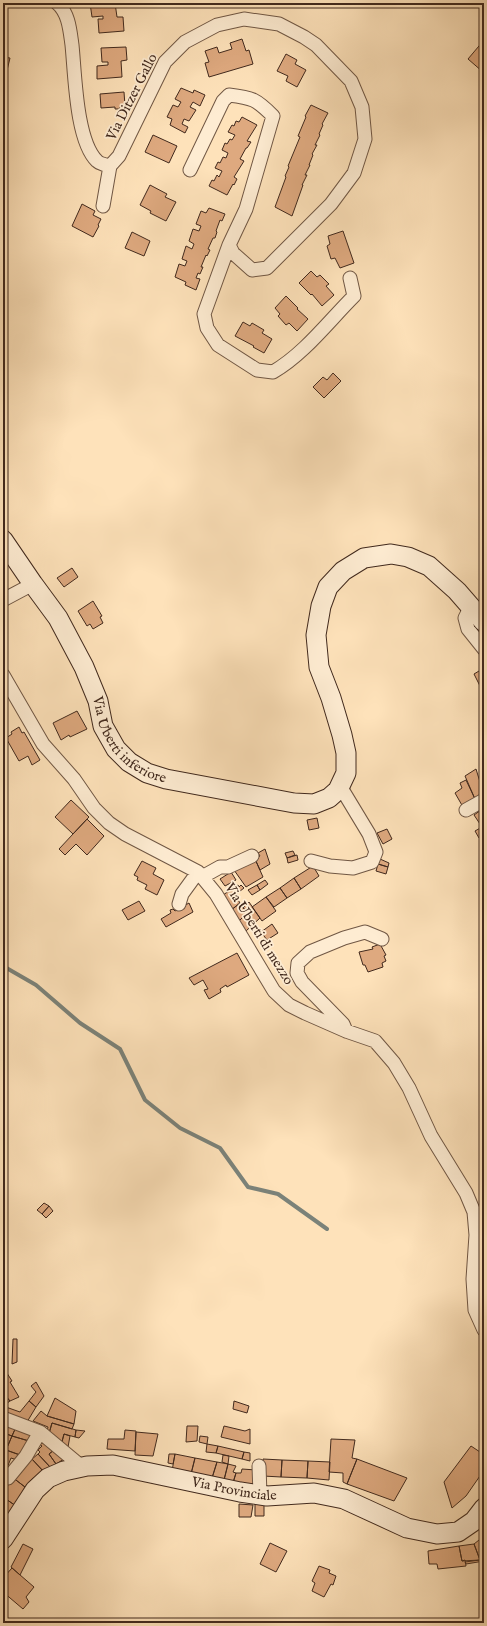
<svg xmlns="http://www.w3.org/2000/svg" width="487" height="1626" font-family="'IM FELL English',serif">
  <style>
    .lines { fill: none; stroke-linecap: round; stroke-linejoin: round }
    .stream { stroke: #7b8279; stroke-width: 4 }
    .building { fill: #dea97f; stroke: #41291d }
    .street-casing { stroke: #705744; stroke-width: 15 }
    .secondary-casing { stroke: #41291d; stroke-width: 21 }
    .street { stroke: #feecd2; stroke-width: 13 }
    .secondary { stroke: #feecd2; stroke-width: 19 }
    .labels { text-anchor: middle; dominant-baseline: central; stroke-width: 3.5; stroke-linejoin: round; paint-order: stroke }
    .street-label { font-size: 14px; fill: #41291d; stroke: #feecd2 }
  </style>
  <rect width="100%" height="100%" fill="#fee2ba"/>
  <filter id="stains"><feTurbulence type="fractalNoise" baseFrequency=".005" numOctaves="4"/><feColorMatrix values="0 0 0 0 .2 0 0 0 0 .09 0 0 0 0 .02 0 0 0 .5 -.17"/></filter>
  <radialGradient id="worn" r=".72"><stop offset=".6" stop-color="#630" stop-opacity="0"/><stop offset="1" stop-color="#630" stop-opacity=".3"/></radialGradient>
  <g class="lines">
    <path class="stream" d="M3 966 36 985 80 1023 120 1049 145 1100 180 1128 220 1148 248 1187 278 1194 327 1229"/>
  </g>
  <path class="building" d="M90 3H115L117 17H123L124 31 99 33 98 19H103V16L92 17Z
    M242 39 246 51 249 50 253 64 209 77 205 63 209 62 205 51 217 47 219 53 232 49 230 43Z
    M484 40V70L483 72 468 59Z
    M126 47 127 60 121 61 122 77 97 79V66L108 65V62H102L101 48Z
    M286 54 297 60 295 64 306 70 297 87 286 81 288 76 277 71Z
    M3 57 10 58 3 87Z
    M181 88 193 93 194 90 205 95 200 106 193 102 190 107 196 110 189 121 184 119 182 124 188 127 185 133 170 125 172 119 167 117 173 105 178 107 181 102 175 99Z
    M124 92 125 106 120 107V109H115V107L101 108 100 94Z
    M311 105 328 113 322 124 323 125 319 134 320 135 315 145H317L312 154 313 155 309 165H310L305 175H307L302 185H303L292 216 275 207 286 177 285 176 289 167 288 166 300 137 298 136 306 117 305 116Z
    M242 117 257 125 247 141 251 142 247 148H246L240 159 244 161 234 177 237 179 234 185 233 184 227 195 209 186 212 180 214 181 217 175 219 177 222 171 215 168 218 162 220 163 223 157 226 158 228 153 222 150 225 143 227 144 230 139 232 140 235 135 228 132 232 125 234 126 236 121 239 122Z
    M153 135 177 146 169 163 145 152Z
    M150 185 167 194 165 197 176 202 166 221 150 213 151 211 140 205Z
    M82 204 95 211 93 215 101 219 98 225 99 226 93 237 72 226Z
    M209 208 225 214 222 221 220 220 216 231 217 232 215 238H213L208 249 210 250 207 256 206 255 201 267H203L200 274 198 273 196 278 200 279 196 290 185 285 186 282 175 277 179 264 185 266 187 261 182 259 186 246 192 249 194 244 189 241 193 229 199 231 201 226 196 224 201 211 206 213Z
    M343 231 354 263 340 268 335 258 331 259 327 246 330 244 328 236Z
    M132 232 150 241 144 256 125 248Z
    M311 271 317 277 320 275 329 284 326 286 334 295 322 306 312 294 311 295 299 283Z
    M286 296 298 308 297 309 308 319 297 331 289 323 286 325 278 316 280 314 275 308Z
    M243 322 250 326 252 323 264 330 262 333 272 339 264 353 253 347 254 346 235 336Z
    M333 373 341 381 324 398 313 387 323 377 327 380Z
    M72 568 78 577 64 587 57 578Z
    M93 601 102 616 100 617 103 623 93 629 90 624 87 626 78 611Z
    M484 668V694L474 674Z
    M77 711 87 729 70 737 69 735 61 740 53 723Z
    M19 727 22 733 24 732 40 760 32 765 28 756 19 761 6 738 12 734 11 732Z
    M476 769 484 795 475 799 465 776Z
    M466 780 475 799 463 807 455 793 462 788 460 783Z
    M71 800 89 817 73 834 55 817Z
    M484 808V834L479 838 475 831 482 827 474 815Z
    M317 818 319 828 309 830 307 820Z
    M87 819 104 836 87 855 76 844 65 855 59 849Z
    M387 829 392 839 383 844 377 833Z
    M265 849 270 864 260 870 255 859 260 856 258 853Z
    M293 851 295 855 287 858 285 853Z
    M297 855 298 860 288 863 287 858Z
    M255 859 263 877 246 887 234 870Z
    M380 859 389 863 388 867 378 864Z
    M142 861 156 868 153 874 164 880 157 895 145 889 147 885 137 880 138 877 134 875Z
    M378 864 388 867 386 874 376 871Z
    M313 866 319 876 301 889 294 878Z
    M231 872 236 880 225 886 220 879Z
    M294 878 301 889 287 898 280 888Z
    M265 880 268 884 260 890 257 885Z
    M238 885 239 887 241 885 244 888 235 895 240 903 230 911 223 895Z
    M257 885 260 890 252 895 248 890Z
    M280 888 287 898 274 907 266 897Z
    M266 897 276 911 262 921 252 907Z
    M139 901 145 911 128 920 122 910Z
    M249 902 260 918 246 931 239 921 248 912 243 908Z
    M189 903 193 912 166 927 161 919 171 913 170 910 173 909 175 911Z
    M240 903 243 908 248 912 239 921 230 911Z
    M272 924 278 933 267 940 261 932Z
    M380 944 386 955 384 956 386 961 382 963 383 967 368 972 365 965H363L359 952 373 949 372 947Z
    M237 953 249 975 227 987 226 985 220 989 221 992 209 999 204 990 208 989 203 980 194 985 189 978Z
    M44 1203 49 1206 42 1214 37 1210Z
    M49 1206 53 1211 46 1218 42 1214Z
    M13 1339H17V1362L12 1364Z
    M3 1367 12 1381 10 1382 19 1397 10 1401 3 1393Z
    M36 1382 44 1396 36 1407 29 1401 36 1392 31 1386Z
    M3 1393 10 1401 3 1406Z
    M55 1398 76 1411 74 1424 47 1416Z
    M29 1401 36 1407 27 1422 3 1416V1406L20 1412Z
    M234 1401 249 1406 247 1413 233 1409Z
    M41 1411 47 1416 74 1424 72 1429 52 1423 48 1437 46 1435 48 1427 33 1421Z
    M6 1423 16 1427 12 1436 4 1433Z
    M52 1423 76 1430 75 1437 64 1434 61 1446 48 1437Z
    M187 1426H198L197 1441 186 1442Z
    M224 1426 245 1431 250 1429V1444L221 1437Z
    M16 1427 32 1433 29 1441 12 1436Z
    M76 1430 85 1431 79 1438 75 1437Z
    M125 1430 136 1431 135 1451 107 1449 108 1439H124Z
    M136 1432 158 1434 153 1456 135 1455Z
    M4 1433 12 1436 6 1450 3 1449Z
    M64 1434 70 1436 68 1447 61 1445Z
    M12 1436 29 1441 23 1456 6 1450Z
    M200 1436 208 1437 207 1444 199 1442Z
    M331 1439 355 1440 352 1458 357 1459 347 1484 343 1482V1473L329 1472Z
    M35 1441 48 1442 54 1450 49 1454 56 1464 51 1468 38 1454 40 1452 38 1450 42 1446Z
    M207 1444 218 1446 216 1453 206 1452Z
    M218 1446 244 1452 242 1459 216 1453Z
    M471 1446 480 1452 482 1473 466 1496 452 1508 444 1482Z
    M6 1450 20 1455 17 1460 11 1458 7 1468 3 1465V1459Z
    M54 1450 64 1459 56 1464 49 1454Z
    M244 1452 250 1453V1461L242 1459Z
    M38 1454 51 1468 44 1472 32 1459Z
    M169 1454H175L173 1464 168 1463Z
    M175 1454 195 1458 191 1474 172 1471Z
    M223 1455 229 1456 228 1464 222 1462Z
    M29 1456 44 1472 32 1479 25 1487 12 1477Z
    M195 1458 217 1462 212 1478 191 1474Z
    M263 1459 282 1460 281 1477 263 1476Z
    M357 1459 407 1478 394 1501 347 1484Z
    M282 1460 308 1461 307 1478 281 1477Z
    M308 1461 330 1462 329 1480 307 1478Z
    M217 1462 228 1464 224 1480 212 1478Z
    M228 1464 236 1466 233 1472 236 1473 232 1486 224 1480Z
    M242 1469 256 1470V1487L232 1486 236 1473H241Z
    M12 1477 25 1487 16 1506 3 1497V1489Z
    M3 1497 16 1506 12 1514 3 1510Z
    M264 1502V1516H255V1503Z
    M239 1504 253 1505 251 1517H239Z
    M484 1536V1555L480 1560 474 1544Z
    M270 1543 287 1551 276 1572 260 1564Z
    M23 1544 33 1549 20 1575 11 1567Z
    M474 1544 480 1560 462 1561 459 1546Z
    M459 1546 462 1561 465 1560 466 1566 438 1569 437 1564H429L428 1551Z
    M484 1555V1561L466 1564 465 1562 480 1560Z
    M319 1566 330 1570 329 1573 336 1576 333 1585 331 1584 324 1597 312 1591 315 1583 312 1581Z
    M12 1568 34 1587 26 1597 29 1602 23 1609 3 1592V1578Z"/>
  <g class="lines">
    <defs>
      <path id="street" d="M57 3C69 13 70 31 72 45 75 74 76 141 97 161 100 164 104 164 108 166H110L119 156 165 62 185 42 217 25 244 19 279 24 304 37 316 45 351 81 362 107 365 139 354 173 331 204 267 268 252 270 233 253 229 245
        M190 170 223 101 229 95C253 98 256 99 273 116L246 209 229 245 204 314 207 328 218 345 257 370 273 372C304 354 328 322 354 296L350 278
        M103 206 110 166
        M3 600 33 584
        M471 606 465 618 468 629 484 649
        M3 675 43 744 74 779 94 808 109 823 125 834 198 872 216 894 274 991 289 1005 305 1013 346 1031 375 1041 394 1063 409 1088 431 1136 466 1193 474 1212 476 1235 473 1279 475 1310 484 1330
        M466 810 484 800
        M311 861 330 866 353 868 372 862 376 852 369 834 340 786
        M202 877 220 867H228L252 856
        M179 904 182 894 198 872
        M346 1031 343 1024 302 982 297 973 298 963 310 952 344 938 365 932 382 939
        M3 1418 40 1432 82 1467
        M259 1466 260 1495
        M8 1478 26 1456 40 1432"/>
      <g id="secondary">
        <path id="s1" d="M3 540 33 584 58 618 84 667 98 701 103 726 116 749 129 762 147 773 166 779 294 803 314 804 329 798 338 790 346 773V753L342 735 331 698 319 667 316 635 321 606 328 587 343 571 364 558 391 554 408 557 429 566 457 591 484 622"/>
        <path id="s2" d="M3 1539 35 1490 48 1478 64 1471 87 1466 113 1465 240 1492 267 1496 314 1493 344 1499 407 1528 437 1534 458 1532 474 1521 484 1508"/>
      </g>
    </defs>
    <use href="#street" class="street-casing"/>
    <use href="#secondary" class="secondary-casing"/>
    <use href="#street" class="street"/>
    <use href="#secondary" class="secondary"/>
  </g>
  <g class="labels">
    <g class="street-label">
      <text transform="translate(132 97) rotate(-63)">Via Ditzer Gallo</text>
      <text stroke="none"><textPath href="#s1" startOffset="241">Via Uberti inferiore</textPath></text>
      <text transform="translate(259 934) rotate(58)">Via Uberti di mezzo</text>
      <text stroke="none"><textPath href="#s2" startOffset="267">Via Provinciale</textPath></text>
    </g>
  </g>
  <rect width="487" height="1626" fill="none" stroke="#fee2ba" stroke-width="16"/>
  <rect x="4" y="4" width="479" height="1618" fill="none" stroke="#41291d" stroke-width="2"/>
  <rect x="8" y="8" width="471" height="1610" fill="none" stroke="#41291d"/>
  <rect width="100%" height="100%" filter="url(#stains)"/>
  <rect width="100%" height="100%" fill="url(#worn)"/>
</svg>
